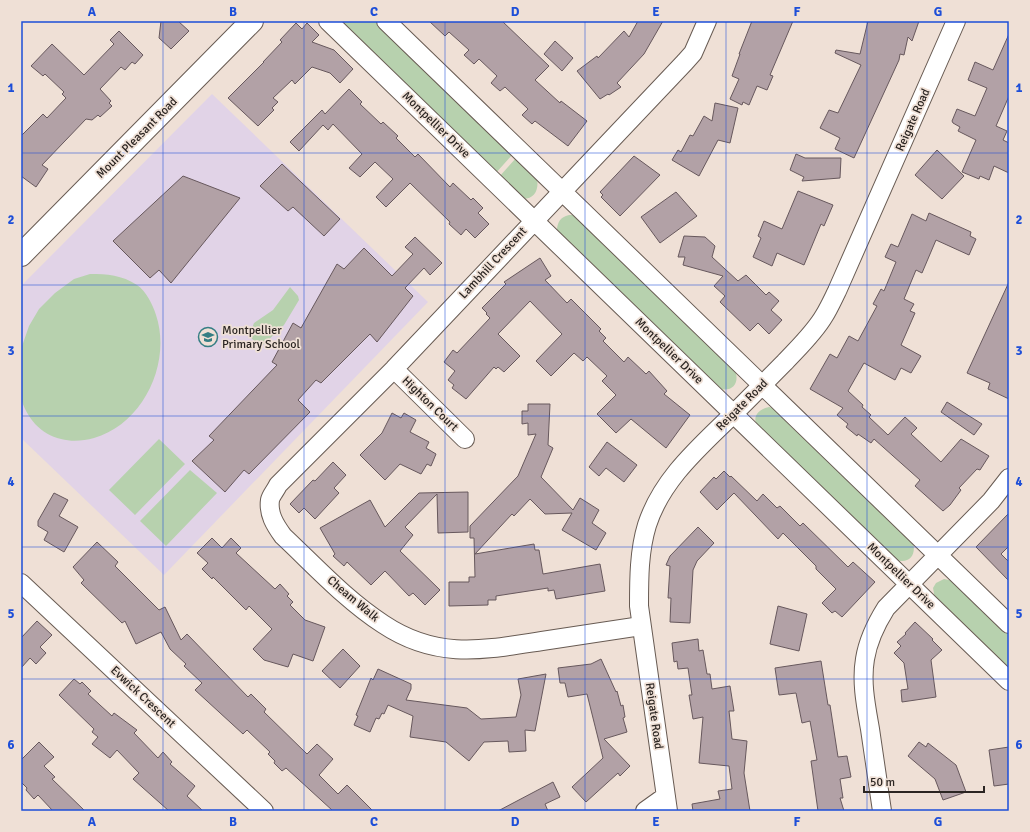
<svg xmlns="http://www.w3.org/2000/svg" width="1030" height="832" font-family="Signika,sans-serif">
  <style>
    .education { fill: #e1d3e7 }
    .green { fill: #b7d1ae }
    .building { fill: #b2a1a6; stroke: #67585d }
    .lines { fill: none; stroke-linecap: round; stroke-linejoin: round }
    .minor-casing { stroke: #685b53; stroke-width: 20 }
    .tertiary-casing { stroke: #685b53; stroke-width: 24 }
    .minor { stroke: #fff; stroke-width: 18 }
    .tertiary { stroke: #fff; stroke-width: 22 }
    .grid { fill: none; stroke: #1d4ed8; stroke-width: 1; stroke-opacity: 0.55 }
    .labels { text-anchor: middle; dominant-baseline: central; stroke-width: 3.5; stroke-linejoin: round; paint-order: stroke }
    .street-label { font-size: 12px; fill: #2b2522; stroke: #efe0d6 }
    .poi-label { font-size: 12px; fill: #2b2522; stroke: #efe0d6; text-anchor: start }
    .neatline { fill: none; stroke: #1d4ed8; stroke-width: 1.5 }
    .grid-label { font-size: 13px; text-anchor: middle; font-weight: bold; fill: #1d4ed8 }
  </style>
  <rect width="100%" height="100%" fill="#efe0d6"/>
  <path class="education" d="M212 94 428 302 164 575 21 438V286Z"/>
  <path class="green" d="M337 21H375L513 154 495 174Z
    M516 158 537 179C539 189 535 199 523 199L499 177Z
    M569 215H574L734 368C741 382 733 394 717 388L557 231C557 223 560 217 569 215Z
    M90 274C107 274 122 275 137 285 146 291 153 305 156 315 172 363 143 424 94 438 83 441 72 442 61 439 41 435 26 417 21 398V349L29 326 39 309 55 293 74 279Z
    M290 287 298 296 299 300 284 325 261 347 249 336 254 323 273 310Z
    M769 407 774 408 912 540C918 554 909 566 894 559L757 426C752 416 759 409 769 407Z
    M159 439 185 464 135 515 109 490Z
    M190 470 217 493 166 546 140 521Z
    M944 579 954 581 1009 633V672L935 599 933 588 936 583Z"/>
  <path class="building" d="M161 21H178L189 31 171 49 159 38Z
    M429 21H502L549 66 535 80 560 103 561 101 587 121 568 146 535 121 532 124 522 115 528 109 505 87 500 91 491 83 497 76 479 59 474 64 464 55 469 50 449 32 445 36Z
    M638 21H663L644 54 617 83 621 87 609 95 608 94 600 99 577 71 597 56 598 58 624 31 629 37Z
    M752 21H793L770 75 773 76 767 90 757 86 749 105 743 102 742 105 730 99 739 79 732 76 740 54H739Z
    M868 21H919L912 41 908 37 904 55 900 54 899 60 854 158 835 149 840 138 820 128 829 110 838 113 861 65 835 53 836 50 860 54Z
    M296 23 302 29 307 23 319 35 312 42 334 50 353 69 340 83 330 73 312 67 295 84 292 80 273 98 278 102 272 108 274 110 258 126 228 98 264 62H263L282 42 280 40Z
    M119 31 143 55 135 64 132 62 125 70 121 67 100 89 111 101 109 103 112 106 100 117 98 115 92 120 86 119 42 165 48 169 36 187 21 176V136L43 114 47 118 66 98 62 94 64 92 45 74 43 76 31 66 52 44 84 75 114 44 110 40Z
    M1009 34V96L996 126 1007 131 1003 140 1009 143V173L994 166 989 180 980 176 979 179 962 172 976 140 958 131 960 127 953 123 952 121 957 109 975 116 987 88 968 80 975 62 993 70Z
    M555 41 573 58 562 71 544 54Z
    M349 89 362 102 360 104 381 124 383 122 398 136 396 138 415 157 418 154 450 187 453 183 471 200 473 198 483 208 478 213 489 224 475 238 466 229 461 235 449 224 450 222 410 183 386 207 376 197 393 179 375 162 360 177 349 168 362 154 333 124 328 130 323 125 299 151 290 142 322 110 325 114Z
    M715 103 738 108 730 143 718 140 699 176 672 160 678 150 681 152 690 135 693 136 704 116 712 121Z
    M937 150 964 176 942 199 915 175Z
    M796 154 805 158H841L840 178 802 181 804 177 790 170Z
    M634 156 660 175 620 216 601 197 603 195 600 192Z
    M282 164 340 219 324 236 293 207 288 211 260 186Z
    M183 176 240 198 171 283 159 270 150 278 113 241Z
    M798 191 833 205 824 226 821 224 804 265 777 253 772 266 753 257 761 238 758 236 764 221 782 229Z
    M676 192 697 216 660 243 641 217Z
    M929 213 971 232 970 236 976 239 969 255 936 240 922 273 916 270 904 299 914 304 910 311 915 313 901 345 921 356 911 373 901 368 895 380 864 363 848 391 863 405 862 407 871 415 869 417 888 435 905 417 917 428 911 434 941 462 961 439 989 456 980 470 977 469 959 488 961 490 950 505 943 511 915 486 920 480 874 439 871 443 858 434 857 436 846 427 848 424 837 415 843 408 810 389 830 354 837 358 849 336 858 341 877 306 873 304 881 289 884 291 896 262 885 257 891 244 898 247 912 214 926 221Z
    M684 236 705 237 715 246 712 257 738 281 746 275 766 295 769 292 779 301 771 310 782 320 769 334 758 323 750 331 720 302 725 296 714 286 723 276 683 265 685 257H678Z
    M415 237 442 263 430 275 424 268 405 288 413 296 377 342 370 334 321 383 316 380 298 400 310 412 249 474 244 470 225 492 192 461 214 440 209 436 277 365 272 362 293 323 301 328 337 264 344 269 364 248 392 276 413 254 405 247Z
    M540 258 551 276 545 280 567 303 571 299 601 329 599 331 606 338 603 341 624 362 628 357 646 374 649 371 667 391 664 394 690 415 666 448 631 419 616 433 597 414 616 395 602 381 607 376 587 357 583 361 574 353 551 376 536 361 562 334 530 301 498 334 520 356 504 372 498 367 496 369 494 367 466 399 452 388 454 385 448 380 455 371 444 362 453 350 457 353 490 318 486 314 487 313 482 308 506 284 504 282Z
    M1009 282V399L988 389 990 383 967 373Z
    M947 402 982 424 974 435 941 412Z
    M528 404H550L548 445 553 448 541 477 573 510 580 498 599 510 592 523 606 533 596 550 562 530 572 513 545 514 530 499 514 516 512 514 475 554 534 544 535 550H539L543 574 600 564 605 591 556 599 554 590 548 591V588L496 596V600H488V605L449 606V582H469V577H475L474 538H470V526L518 476 536 434 528 435V423L522 424V411H528Z
    M392 413 401 418 404 413 416 420 410 432 429 442 426 448 436 454 431 466 427 464 421 474 400 464 385 480 360 455 382 433Z
    M607 442 637 465 624 482 606 468 599 476 589 467Z
    M333 462 346 475 334 488 339 493 315 519 304 508 299 513 290 504 313 480 315 481Z
    M724 471 730 477 731 476 757 501 763 494 777 508 780 506 800 526 803 523 848 567 853 562 875 582 842 617 835 611 832 613 822 603 836 589 816 569V566L783 533 778 539 734 493 717 510 700 492 714 477 716 479Z
    M468 492V532L438 533 437 494 405 527 413 535 400 551 440 590 425 605 413 593 409 596 385 571 371 585 347 562 344 566 333 556 335 554 320 528 370 500 385 527 419 493Z
    M54 493 68 500 59 516 78 527 64 552 44 540 48 532 38 526V521Z
    M1009 513V546L1001 554 1009 562V581L976 547Z
    M698 527 714 543 697 561 693 570 690 623 670 622 671 598H668L670 566 666 565 670 556Z
    M212 538 222 548 231 538 241 548 236 553 275 589 280 584 289 594 287 596 293 602 290 605 305 620 325 627 313 661 293 654 288 667 264 660 253 649 272 629 249 606 246 610 213 577 212 579 202 569 208 563 197 553Z
    M97 542 118 562 115 566 159 610 165 607 181 640 187 634 248 697 251 694 266 709 264 712 307 754 317 744 333 759 319 775 338 794 347 785 373 811H333L286 768 282 771 274 763 275 761 268 754 270 752 247 730 243 734 195 690 202 683 184 666 186 664 170 649 161 632 136 644 125 621 122 623 81 583 84 580 73 567Z
    M778 606 807 614 799 651 770 644Z
    M37 621 52 635 40 647 46 653 36 664 30 658 21 668V638Z
    M915 622 933 639 932 640 942 650 931 660 936 697 902 702 901 690 908 689 904 663 894 653 901 646 897 642 906 634 905 633Z
    M698 639 699 651 703 650 707 674H710L712 689 730 686 734 711H729L732 739 747 741 744 773 750 811H693L692 804 720 799 718 791 732 789 729 766 699 763 703 717 693 719 689 695H692L688 668 678 669 677 661 674 662 672 643Z
    M343 649 360 666 340 688 322 671Z
    M601 659 616 692 617 691 621 706 623 705 625 717 623 718 627 732 604 739 630 766 620 776 618 773 586 802 572 787 603 758 587 694 568 697 565 683H560L558 668 591 664Z
    M821 661 828 705H830L838 757 847 756 851 777 840 779 843 798H840L844 811H818L811 761 817 760 810 721 802 723 796 693 779 695 775 668Z
    M378 669 411 684V689L406 700 467 708 481 719 516 717 521 695 518 679 546 674 535 731 525 730 526 751 509 752 508 741 484 742 469 761 446 742 410 737 413 716 388 705 384 714 382 713 379 719 376 718 370 732 354 725 358 716 356 715 371 678 373 680Z
    M74 679 80 684 82 682 91 691 88 694 112 716 114 713 137 730 134 733 158 758 163 752 172 762 170 764 195 786 187 796 203 811H169L133 779 139 773 117 750 110 758 92 744 98 737 92 732 94 729 59 695Z
    M39 742 54 757 44 766 55 777 52 779 85 811H53L38 795 34 799 26 790 27 788 21 782V760Z
    M919 742 926 747 928 743 956 765 966 792 943 800 935 779 908 756Z
    M1009 747V784L994 786 989 750Z
    M553 782 560 797 545 804 548 811H498Z"/>
  <g class="lines">
    <defs>
      <path id="minor" d="M328 21 1009 681
        M386 21 1009 624
        M394 369 465 439
        M21 583 264 811
        M641 626C608 631 575 636 542 641 483 650 437 660 383 624 346 600 315 566 283 536 275 525 268 514 270 500 271 495 276 490 278 485L394 369 685 62 693 53 707 21
        M645 811 666 796
        M668 811 639 606C639 579 639 551 647 525 661 482 694 452 725 422 746 402 765 382 785 362 799 347 814 333 824 316 829 308 833 299 837 291L956 21
        M882 811C878 784 874 756 870 729 866 706 861 682 865 659 868 640 876 624 886 608L991 501 1009 478"/>
      <path id="tertiary" d="M21 255 252 21"/>
    </defs>
    <use href="#minor" class="minor-casing"/>
    <use href="#tertiary" class="tertiary-casing"/>
    <use href="#minor" class="minor"/>
    <use href="#tertiary" class="tertiary"/>
  </g>
  <path class="grid" d="M163 21V811M304 21V811M445 21V811M585 21V811M726 21V811M867 21V811M21 153H1009M21 285H1009M21 416H1009M21 547H1009M21 679H1009"/>
  <defs>
    <symbol id="school-ring" viewBox="-11 -11 22 22"><circle r="9.5" fill="#efe0d6" stroke="#357e84" stroke-width="1.5"/><path d="M0-5L7-2L0 1L-7-2ZM-4 1L0 2.5L4 1V4Q0 6-4 4Z" fill="#357e84"/></symbol>
  </defs>
  <g fill-rule="evenodd">
    <use href="#school-ring" x="197" y="326" width="22" height="22"/>
  </g>
  <g class="labels">
    <g class="street-label">
      <text transform="translate(913 120) rotate(-66)">Reigate Road</text>
      <text transform="translate(436 125) rotate(44)">Montpellier Drive</text>
      <text transform="translate(137 138) rotate(-45)">Mount Pleasant Road</text>
      <text transform="translate(493 263) rotate(-47)">Lambhill Crescent</text>
      <text transform="translate(669 351) rotate(44)">Montpellier Drive</text>
      <text transform="translate(430 404) rotate(44)">Highton Court</text>
      <text transform="translate(742 405) rotate(-45)">Reigate Road</text>
      <text transform="translate(901 576) rotate(44)">Montpellier Drive</text>
      <text transform="translate(353 599) rotate(40)">Cheam Walk</text>
      <text transform="translate(143 697) rotate(43)">Evwick Crescent</text>
      <text transform="translate(654 716) rotate(82)">Reigate Road</text>
    </g>
    <g class="poi-label">
      <text x="222" y="330">Montpellier<tspan x="222" dy="14">Primary School</tspan></text>
    </g>
  </g>
  <rect width="1030" height="832" fill="none" stroke="#efe0d6" stroke-width="44"/>
  <path d="M864 786v6h120v-6" fill="none" stroke="#2b2522" stroke-width="2"/>
  <text x="870" y="786" font-size="12" fill="#2b2522" stroke="#efe0d6" stroke-width="3" paint-order="stroke">50 m</text>
  <rect x="22" y="22" width="986" height="788" class="neatline"/>
  <g class="grid-label">
    <text x="92" y="16">A</text>
    <text x="233" y="16">B</text>
    <text x="374" y="16">C</text>
    <text x="515" y="16">D</text>
    <text x="656" y="16">E</text>
    <text x="797" y="16">F</text>
    <text x="938" y="16">G</text>
    <text x="11" y="92">1</text>
    <text x="1019" y="92">1</text>
    <text x="11" y="224">2</text>
    <text x="1019" y="224">2</text>
    <text x="11" y="355">3</text>
    <text x="1019" y="355">3</text>
    <text x="11" y="486">4</text>
    <text x="1019" y="486">4</text>
    <text x="11" y="618">5</text>
    <text x="1019" y="618">5</text>
    <text x="11" y="749">6</text>
    <text x="1019" y="749">6</text>
    <text x="92" y="826">A</text>
    <text x="233" y="826">B</text>
    <text x="374" y="826">C</text>
    <text x="515" y="826">D</text>
    <text x="656" y="826">E</text>
    <text x="797" y="826">F</text>
    <text x="938" y="826">G</text>
  </g>
</svg>
